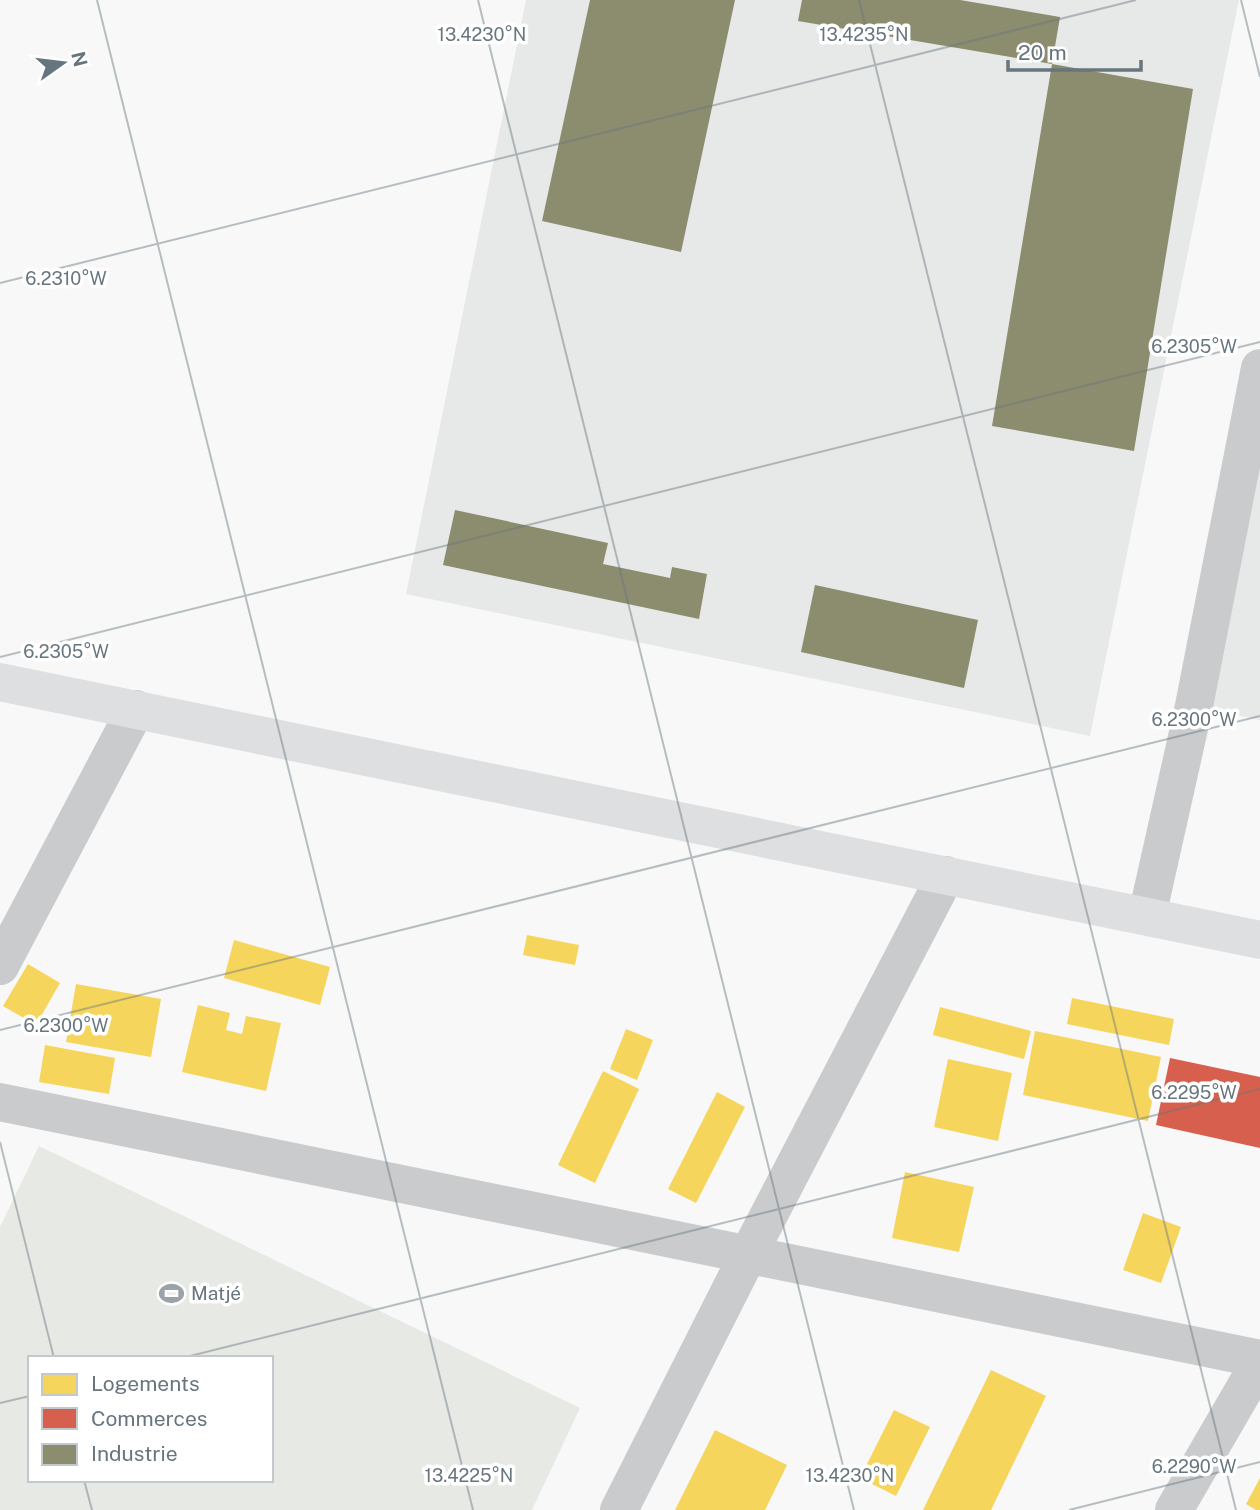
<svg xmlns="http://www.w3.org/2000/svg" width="1260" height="1510" font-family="'Public Sans',sans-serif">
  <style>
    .built { fill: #e7e8e8 }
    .green { fill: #e7e9e5; fill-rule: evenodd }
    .homes { fill: #f6d55c }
    .shops { fill: #d6604d }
    .industry { fill: #8c8c6e }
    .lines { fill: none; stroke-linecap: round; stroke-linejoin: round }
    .street { stroke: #c9cbcc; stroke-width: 38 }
    .secondary { stroke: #dedfe0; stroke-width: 38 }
    .ticks { fill: none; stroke: #67757e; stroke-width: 2; stroke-opacity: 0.45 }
    .labels { text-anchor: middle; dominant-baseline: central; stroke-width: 7; stroke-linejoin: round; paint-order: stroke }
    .poi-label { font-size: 19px; fill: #67757e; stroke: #fff; text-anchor: start }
    .ticks-label { font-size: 18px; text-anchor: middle; fill: #67757e; stroke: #fff; stroke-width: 7; stroke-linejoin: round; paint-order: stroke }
  </style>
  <rect width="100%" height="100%" fill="#f8f8f8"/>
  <path class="built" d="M526 0H1239L1090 736 406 594Z
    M1260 368V720L1194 706Z"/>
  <path class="green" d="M39 1146 580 1408 532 1510H0V1227ZM30 1358H271V1480H30Z"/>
  <path class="homes" d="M527 935 579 945 575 965 523 955Z
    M234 940 330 967 320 1005 224 978Z
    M28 964 60 983 36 1025 3 1006Z
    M76 984 161 999 151 1057 66 1042Z
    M1072 998 1174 1019 1169 1045 1067 1024Z
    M198 1005 230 1013 226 1030 242 1034 246 1016 281 1023 266 1091 182 1072Z
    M940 1007 1031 1031 1024 1059 933 1035Z
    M626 1029 653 1040 637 1080 610 1069Z
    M1035 1031 1161 1057 1148 1121 1023 1095Z
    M45 1045 115 1058 109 1094 39 1082Z
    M948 1059 1012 1073 998 1141 934 1127Z
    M603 1071 639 1089 595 1183 558 1165Z
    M717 1092 745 1107 696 1203 668 1189Z
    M905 1172 974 1187 959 1252 892 1238Z
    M1143 1213 1181 1227 1161 1283 1123 1270Z
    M991 1370 1046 1396 991 1510H923Z
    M894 1410 930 1427 896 1496 860 1478Z
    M715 1430 787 1465 765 1510H675Z
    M1260 1478V1510H1256L1246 1504Z"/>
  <path class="shops" d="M1170 1058 1260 1077V1148L1156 1125Z"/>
  <path class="industry" d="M590 0H735L681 252 542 221Z
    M802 0H960L1060 17 1052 64 1193 89 1134 451 992 426 1052 64 798 21Z
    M455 510 608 543 603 564 670 578 672 567 707 574 699 619 443 565Z
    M815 585 978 620 964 688 801 652Z"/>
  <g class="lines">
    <path class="street" d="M1147 916 1194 706 1260 368
      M0 966 136 709
      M0 1102 1260 1359
      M619 1510 748 1255 946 875
      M1174 1510 1260 1362"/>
    <path class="secondary" d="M0 682 1260 940"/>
  </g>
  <path class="ticks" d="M97 0 473 1510M478 0 854 1510M859 0 1236 1510M1241 0 1260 77M0 283 1136 0M0 657 1260 342M0 1030 1260 716M0 1142 54 1358M182 1358 1260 1089M0 1403 30 1396M84 1480 92 1510M1069 1510 1260 1462"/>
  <defs>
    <symbol id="stadium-bare" viewBox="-9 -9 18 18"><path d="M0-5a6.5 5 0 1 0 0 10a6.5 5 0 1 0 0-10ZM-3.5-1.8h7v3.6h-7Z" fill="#9aa3a9" stroke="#fff" stroke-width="2.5" paint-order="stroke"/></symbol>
  </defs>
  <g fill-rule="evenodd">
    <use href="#stadium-bare" x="154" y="1276" width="35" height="35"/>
  </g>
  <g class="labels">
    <g class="poi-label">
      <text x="191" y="1293">Matjé</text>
    </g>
  </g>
  <g class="ticks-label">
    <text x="482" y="41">13.4230°N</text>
    <text x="864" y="41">13.4235°N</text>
    <text x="66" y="285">6.2310°W</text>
    <text x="1194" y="353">6.2305°W</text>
    <text x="66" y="658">6.2305°W</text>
    <text x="1194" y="726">6.2300°W</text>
    <text x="66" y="1032">6.2300°W</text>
    <text x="1194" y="1099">6.2295°W</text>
    <text x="1194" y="1473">6.2290°W</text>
    <text x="469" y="1482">13.4225°N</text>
    <text x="850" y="1482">13.4230°N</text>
  </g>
  <rect x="28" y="1356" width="245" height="126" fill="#ffffff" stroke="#c2c8cb" stroke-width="2"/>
  <rect x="42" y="1374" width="35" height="21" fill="#f6d55c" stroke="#c2c8cb" stroke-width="2"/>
  <text x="91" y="1391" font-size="21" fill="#67757e">Logements</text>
  <rect x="42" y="1408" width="35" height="21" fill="#d6604d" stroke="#c2c8cb" stroke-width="2"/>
  <text x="91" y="1426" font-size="21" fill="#67757e">Commerces</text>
  <rect x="42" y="1444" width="35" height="21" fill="#8c8c6e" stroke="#c2c8cb" stroke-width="2"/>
  <text x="91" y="1461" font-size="21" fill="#67757e">Industrie</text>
  <g transform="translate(63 63) rotate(76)" stroke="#ffffff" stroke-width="5" paint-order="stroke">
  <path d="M0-5L12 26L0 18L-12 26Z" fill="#67757e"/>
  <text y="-10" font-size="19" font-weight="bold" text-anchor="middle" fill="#67757e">N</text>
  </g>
  <path d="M1008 60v10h133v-10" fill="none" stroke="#67757e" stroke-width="3.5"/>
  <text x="1018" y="60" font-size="21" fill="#67757e" stroke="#ffffff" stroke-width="5" paint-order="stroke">20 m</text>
</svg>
